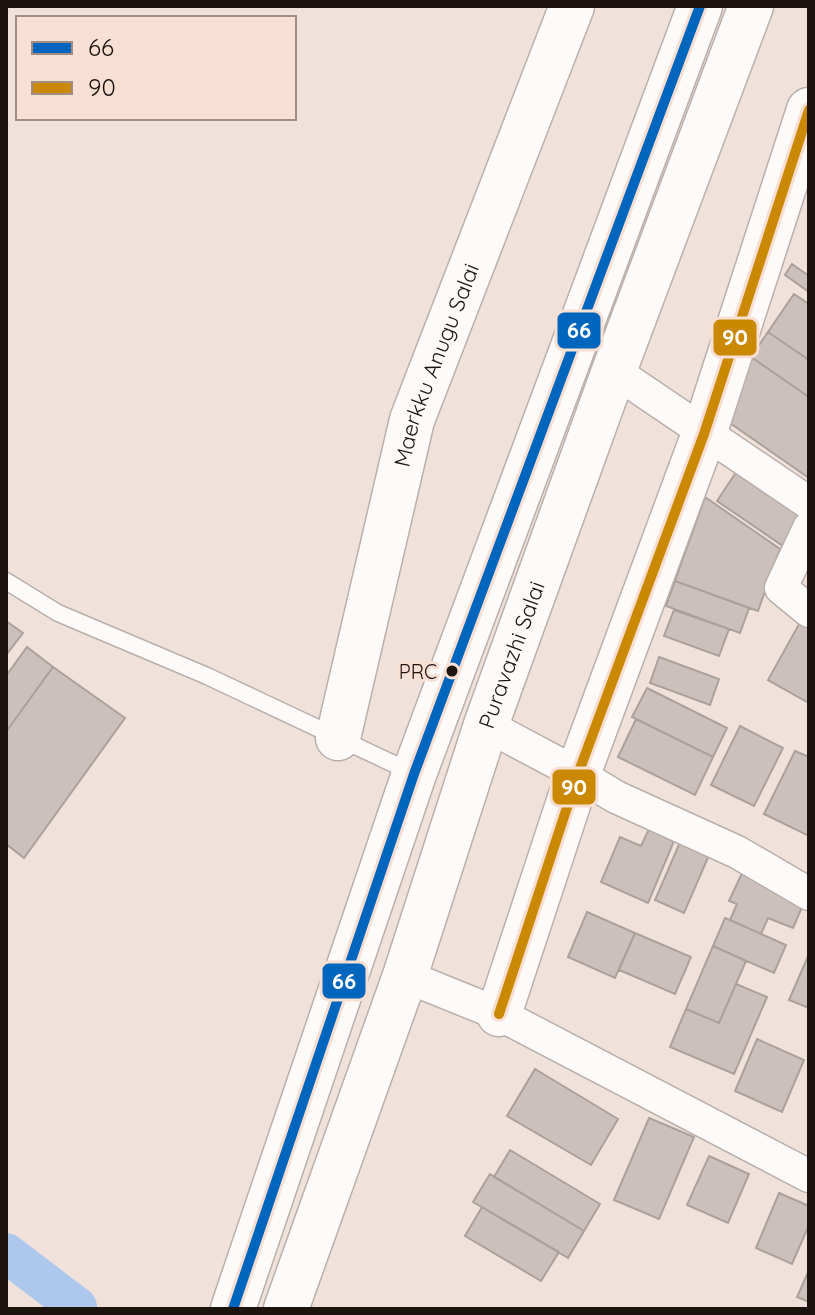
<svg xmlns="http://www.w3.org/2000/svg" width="815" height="1315" font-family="Quicksand,sans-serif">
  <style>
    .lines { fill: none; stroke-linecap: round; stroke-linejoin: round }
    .canal { stroke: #aec8ed; stroke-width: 40 }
    .building { fill: #ccc0bc; stroke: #aba19c; stroke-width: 2 }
    .lane-casing { stroke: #baafaa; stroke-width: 19 }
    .street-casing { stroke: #baafaa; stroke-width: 35 }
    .secondary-casing { stroke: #baafaa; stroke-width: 47 }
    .primary-casing { stroke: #baafaa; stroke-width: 47 }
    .lane { stroke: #fdfbfa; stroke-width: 16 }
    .street { stroke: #fdfbfa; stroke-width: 32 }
    .secondary { stroke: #fdfbfa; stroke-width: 44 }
    .primary { stroke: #fdfbfa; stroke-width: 44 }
    .bus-1-casing { stroke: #f8dfd3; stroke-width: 16 }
    .bus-2-casing { stroke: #f8dfd3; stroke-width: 16 }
    .bus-1 { stroke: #0065bd; stroke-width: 10 }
    .bus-2 { stroke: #cb8903; stroke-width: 10 }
    .bus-dot { fill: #1d1410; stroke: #f8dfd3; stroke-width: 3 }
    .labels { text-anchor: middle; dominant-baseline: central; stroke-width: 6; stroke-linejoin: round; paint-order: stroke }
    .bus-label { font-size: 20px; fill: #1d1410; stroke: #f8dfd3; text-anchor: end }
    .street-label { font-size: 22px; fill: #1d1410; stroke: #f8dfd3 }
    .line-badge { stroke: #f8dfd3; stroke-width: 3 }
    .badge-label { font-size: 22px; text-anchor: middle; font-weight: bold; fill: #fff }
  </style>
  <rect width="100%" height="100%" fill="#f0e2db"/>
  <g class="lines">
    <path class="canal" d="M6 1253 77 1307 76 1309"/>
  </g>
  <path class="building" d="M792 264 809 276V292L785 275Z
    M794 294 809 304V360L768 332Z
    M768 332 809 360V397L751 357Z
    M751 357 809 397V478L724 419Z
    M737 471 803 517 783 546 717 501Z
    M705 497 780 549 758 611 675 581Z
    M675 581 749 608 740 633 666 606Z
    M674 610 729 629 719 656 664 636Z
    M803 617 809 620V703L768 680Z
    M6 621 23 633 6 655Z
    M27 647 53 667 6 732V676Z
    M659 657 719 679 710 705 650 683Z
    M53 667 125 718 24 858 6 844V732Z
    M647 688 727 728 713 757 632 717Z
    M636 719 713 757 695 795 618 757Z
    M740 726 783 748 754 806 711 785Z
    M795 751 809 757V831L807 835 764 814Z
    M649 829 674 841 648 903 601 882 620 837 641 846Z
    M684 833 713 846 684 913 655 900Z
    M743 871 806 898 793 928 768 918 761 934 730 920 737 904 729 901Z
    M587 912 635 933 615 978 568 957Z
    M725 918 786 945 774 973 713 946Z
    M635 933 691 957 675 994 619 970Z
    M713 946 746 961 719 1023 686 1009Z
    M809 954V1008L789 1000Z
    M736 984 767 997 734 1074 670 1047 686 1009 719 1023Z
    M757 1039 804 1060 782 1112 735 1091Z
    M535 1069 618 1119 591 1165 507 1116Z
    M649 1118 694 1137 659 1219 614 1200Z
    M510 1150 600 1204 584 1231 494 1177Z
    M709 1156 749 1174 728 1223 687 1205Z
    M490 1174 584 1231 568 1258 473 1202Z
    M779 1193 809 1206V1225L792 1264 756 1248Z
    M482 1207 559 1252 541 1281 465 1236Z
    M809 1270V1302L797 1297Z"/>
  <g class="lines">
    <defs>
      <path id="lane" d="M6 581 58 613 207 676 413 773"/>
      <path id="street" d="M614 371 809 503
        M809 528 781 588 809 611
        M486 725 578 774 616 797 737 852 809 894
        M405 976 499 1014 809 1176"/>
      <g id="secondary">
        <path id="s1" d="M338 738 412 420 572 6"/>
        <path d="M499 1014 578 774 704 434 809 110"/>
      </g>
      <g id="primary">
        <path d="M233 1309 414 774 700 6"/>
        <path id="s2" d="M286 1309 405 976 486 725 614 371 751 6"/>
      </g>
    </defs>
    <use href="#lane" class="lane-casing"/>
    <use href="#street" class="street-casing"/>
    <use href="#secondary" class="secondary-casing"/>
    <use href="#primary" class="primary-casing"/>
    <use href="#lane" class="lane"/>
    <use href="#street" class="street"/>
    <use href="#secondary" class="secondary"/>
    <use href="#primary" class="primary"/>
    <defs>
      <path id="bus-1" d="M233 1309 414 774 700 6"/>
      <path id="bus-2" d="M499 1014 578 774 704 434 809 110"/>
    </defs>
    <use href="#bus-1" class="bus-1-casing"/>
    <use href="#bus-2" class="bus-2-casing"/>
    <use href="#bus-1" class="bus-1"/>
    <use href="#bus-2" class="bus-2"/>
  </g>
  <circle class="bus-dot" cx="452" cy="671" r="7"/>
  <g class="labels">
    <g class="bus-label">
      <text x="437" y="671">PRC</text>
    </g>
    <g class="street-label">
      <text stroke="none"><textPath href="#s1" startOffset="386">Maerkku Anugu Salai</textPath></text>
      <text stroke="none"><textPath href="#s2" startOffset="692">Puravazhi Salai</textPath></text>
    </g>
  </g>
  <g class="line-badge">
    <rect x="556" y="311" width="46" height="39" rx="8" fill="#0065bd"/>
    <rect x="712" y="318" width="46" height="39" rx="8" fill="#cb8903"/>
    <rect x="551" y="768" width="46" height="38" rx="8" fill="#cb8903"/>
    <rect x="321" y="962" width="46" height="38" rx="8" fill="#0065bd"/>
  </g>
  <g class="badge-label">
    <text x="579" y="338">66</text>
    <text x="735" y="345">90</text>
    <text x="574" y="795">90</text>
    <text x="344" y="989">66</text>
  </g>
  <rect width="815" height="1315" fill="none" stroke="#1d1410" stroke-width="16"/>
  <rect x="16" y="16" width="280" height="104" fill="#f8dfd3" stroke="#a08e85" stroke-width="2"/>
  <rect x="32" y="42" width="40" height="12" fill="#0065bd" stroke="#a08e85" stroke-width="2"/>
  <text x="88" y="56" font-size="24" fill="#1d1410">66</text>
  <rect x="32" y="82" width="40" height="12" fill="#cb8903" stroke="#a08e85" stroke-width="2"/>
  <text x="88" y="96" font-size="24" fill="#1d1410">90</text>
</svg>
